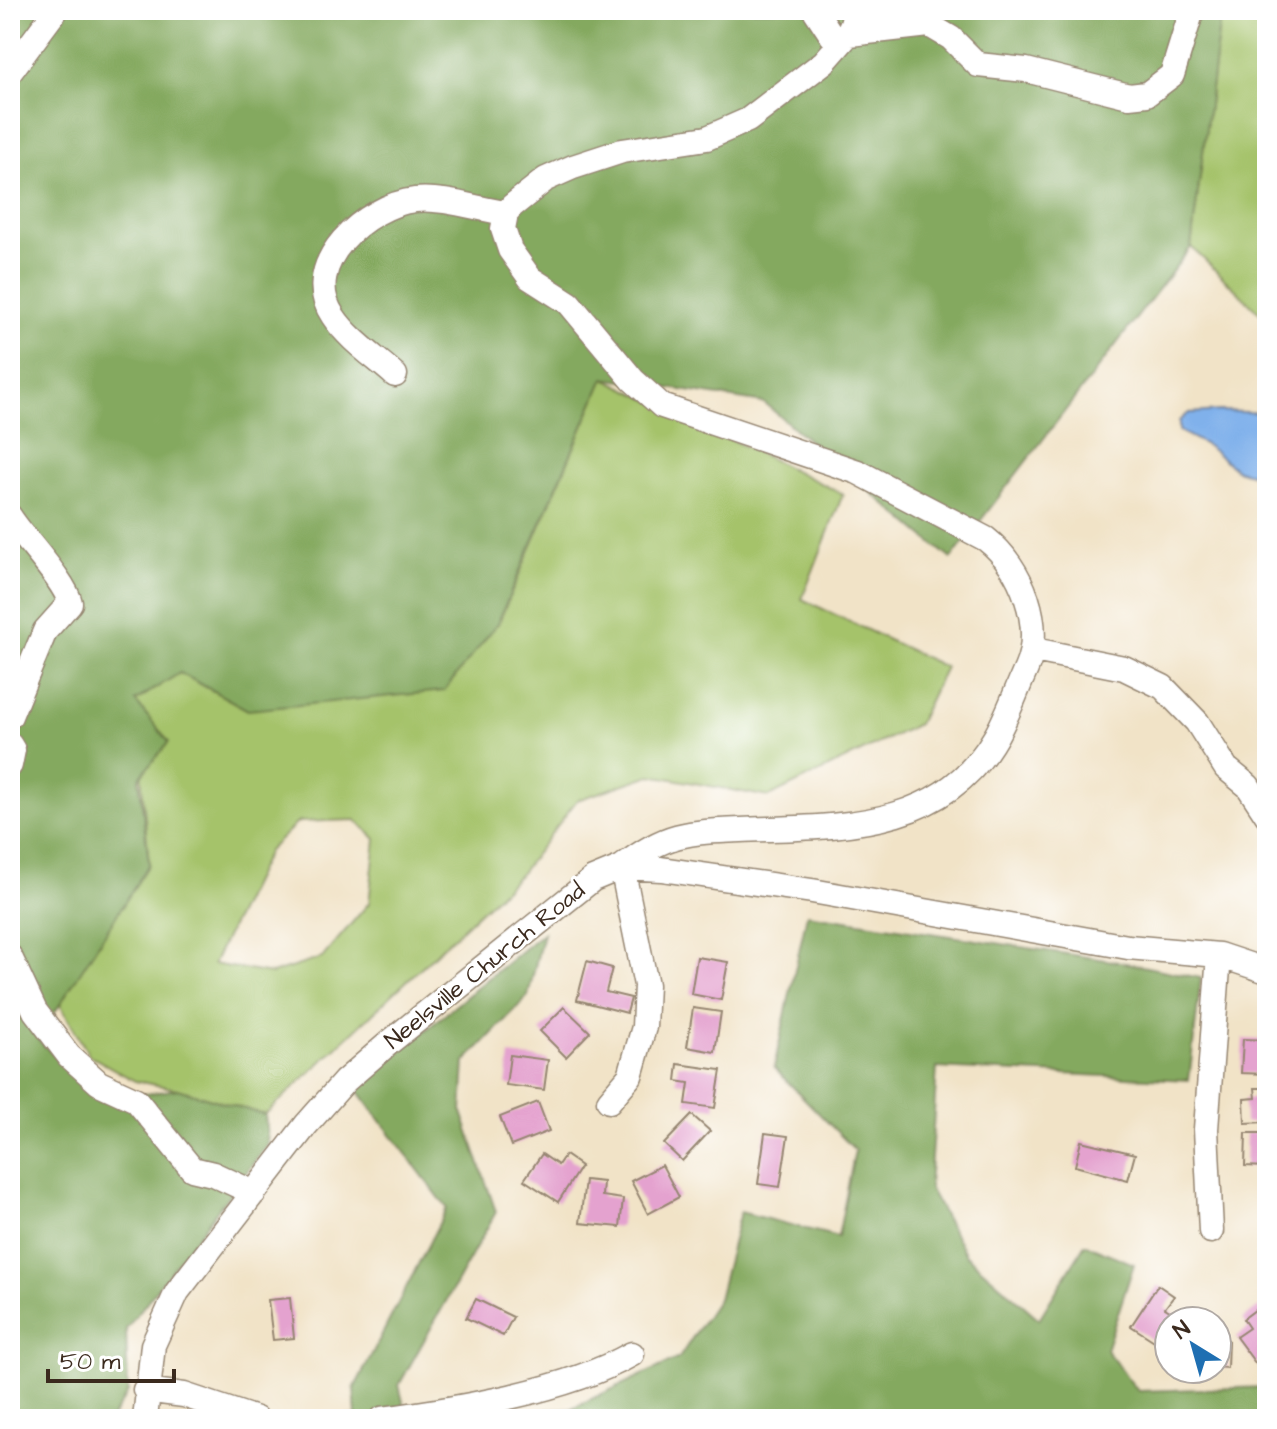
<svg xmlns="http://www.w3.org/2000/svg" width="1277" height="1429" font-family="'Architects Daughter',sans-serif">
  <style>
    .green { fill: #a5c36b; stroke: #707644; stroke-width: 2; fill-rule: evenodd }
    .forest { fill: #84a95f; stroke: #606a3e; stroke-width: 2 }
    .water { fill: #80b1eb; stroke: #5e6e84; stroke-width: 2 }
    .building { fill: #e4a2cf }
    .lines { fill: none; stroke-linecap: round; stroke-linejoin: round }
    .minor-casing { stroke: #968672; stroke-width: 27 }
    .minor { stroke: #fff; stroke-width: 24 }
    .labels { text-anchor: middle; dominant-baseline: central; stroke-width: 6; stroke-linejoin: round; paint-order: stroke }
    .street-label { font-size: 24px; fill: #3b2a1e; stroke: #fff }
  </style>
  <rect width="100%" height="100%" fill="#fff"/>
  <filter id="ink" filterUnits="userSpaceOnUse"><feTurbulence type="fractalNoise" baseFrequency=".0125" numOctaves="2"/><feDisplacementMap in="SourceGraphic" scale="16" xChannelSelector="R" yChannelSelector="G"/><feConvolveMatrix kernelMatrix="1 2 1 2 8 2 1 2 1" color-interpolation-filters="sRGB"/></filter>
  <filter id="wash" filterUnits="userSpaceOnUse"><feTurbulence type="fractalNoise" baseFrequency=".006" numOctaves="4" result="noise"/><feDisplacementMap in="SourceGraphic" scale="32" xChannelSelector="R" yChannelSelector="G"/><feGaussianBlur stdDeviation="1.8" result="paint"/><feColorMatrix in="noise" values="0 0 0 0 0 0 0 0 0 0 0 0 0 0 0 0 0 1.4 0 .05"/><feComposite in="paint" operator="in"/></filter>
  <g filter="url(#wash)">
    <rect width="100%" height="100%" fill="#f1e3c7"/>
    <path class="green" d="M1221 10H1267V320L1191 247Z
      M604 378 843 494 802 599 945 667 918 724 769 797 651 775 577 800 520 874 265 1115 178 1089 135 1081 89 1055 59 1003 149 864 135 702 180 672 248 710 498 624ZM356 820 376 839 369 903 322 958 271 974 213 964 268 851 298 822Z"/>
    <path class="forest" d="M10 10H1221L1191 247 951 559 764 403 604 378 497 624 444 691 248 710 180 673 135 701 169 742 139 778 149 864 38 1039 99 1101 178 1089 265 1115 268 1144 126 1329 128 1392 111 1419H10Z
      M807 914 1132 964 1201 978 1189 1080 937 1068 929 1188 966 1255 1039 1319 1085 1244 1134 1264 1106 1350 1138 1391 1267 1387V1419H417L572 1408 679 1358 718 1299 740 1212 838 1237 855 1150 774 1068Z
      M543 933 528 996 465 1062 462 1112 496 1212 399 1385 407 1419H291L356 1416 354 1389 447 1208 356 1088Z"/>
    <path class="water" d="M1221 411 1267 413V486L1254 475 1237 470 1206 445 1179 431V421L1189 413Z"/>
    <g id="blocks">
      <path class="building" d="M697 957 728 962 721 1000 691 994Z
        M587 961 612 968 606 992 631 998 627 1013 577 1000Z
        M564 1007 590 1032 566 1057 540 1031Z
        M693 1008 721 1012 715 1052 687 1047Z
        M1243 1039 1267 1040V1074L1241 1073Z
        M510 1055 548 1060 544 1090 506 1085Z
        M678 1064 721 1070 715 1108 686 1104 689 1083 676 1081Z
        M1255 1088H1267V1122L1245 1123 1244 1099 1256 1098Z
        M538 1102 549 1131 511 1146 500 1117Z
        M692 1115 710 1131 682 1161 664 1144Z
        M765 1133 788 1136 780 1187 758 1184Z
        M1246 1133H1267V1167L1245 1166Z
        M1081 1141 1135 1154 1128 1180 1075 1166Z
        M542 1154 558 1165 565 1155 581 1166 558 1202 524 1180Z
        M662 1165 679 1197 648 1214 631 1181Z
        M585 1180 603 1182 602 1196 623 1199 620 1227 580 1223Z
        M1158 1285 1174 1296 1165 1308 1181 1318 1169 1321V1336L1162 1346 1131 1326Z
        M290 1298 294 1338 273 1340 268 1300Z
        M476 1299 513 1317 503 1336 466 1318Z
        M1259 1307 1267 1318V1355L1256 1364 1236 1337 1249 1328 1243 1319Z
        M1217 1340H1228L1227 1368 1217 1367Z"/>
    </g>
  </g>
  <g filter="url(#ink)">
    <use href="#blocks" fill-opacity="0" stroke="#968672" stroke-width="2"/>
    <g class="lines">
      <defs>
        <path id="minor" d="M815 10 832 36 929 25 951 38 978 65 1026 70 1129 96 1147 94 1172 75 1192 10
          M10 72 56 10
          M395 375C375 357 348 339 333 316 298 264 367 205 415 200 443 197 478 209 506 213
          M10 517C24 539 66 582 70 603L45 631 10 716
          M1034 650 1124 668 1163 687 1197 722 1226 768 1248 786 1267 815
          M10 745 13 750 10 765
          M10 957 35 1011 69 1056 99 1083 136 1100 192 1169 213 1174 254 1193
          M609 1101 630 1076 644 1027 646 985 622 867C665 833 687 832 741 830 835 826 941 833 996 736 1008 715 1016 691 1026 669 1045 626 1022 567 986 539L858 472 662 406 633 380 569 303 530 278 510 250 503 229 506 213 512 206 546 179 573 167 622 151 707 138 748 120 824 62 846 37 858 10
          M1211 1231 1206 1129 1219 955
          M145 1390 184 1395 256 1419
          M145 1419 153 1345 177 1292 306 1125 345 1081 390 1042 593 879 622 867 661 869 812 891 1128 947 1219 955 1267 971
          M382 1419C456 1409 568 1391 632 1354"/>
      </defs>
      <use href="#minor" class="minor-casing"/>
      <use href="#minor" class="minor"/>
    </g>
  </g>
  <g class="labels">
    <g class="street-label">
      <text transform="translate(485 966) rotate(-39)">Neelsville Church Road</text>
    </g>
  </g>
  <rect width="1277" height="1429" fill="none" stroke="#fff" stroke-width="40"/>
  <g transform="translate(1193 1345) rotate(323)"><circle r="38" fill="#ffffff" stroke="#b1aaa5" stroke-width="2"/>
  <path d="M0-6L14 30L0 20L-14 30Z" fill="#1f6fb2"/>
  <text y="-12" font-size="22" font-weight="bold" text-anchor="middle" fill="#3b2a1e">N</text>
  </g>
  <path d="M48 1369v12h126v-12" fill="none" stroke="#3b2a1e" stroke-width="4"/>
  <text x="60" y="1369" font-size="24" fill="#3b2a1e" stroke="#ffffff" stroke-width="6" paint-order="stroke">50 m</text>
</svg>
